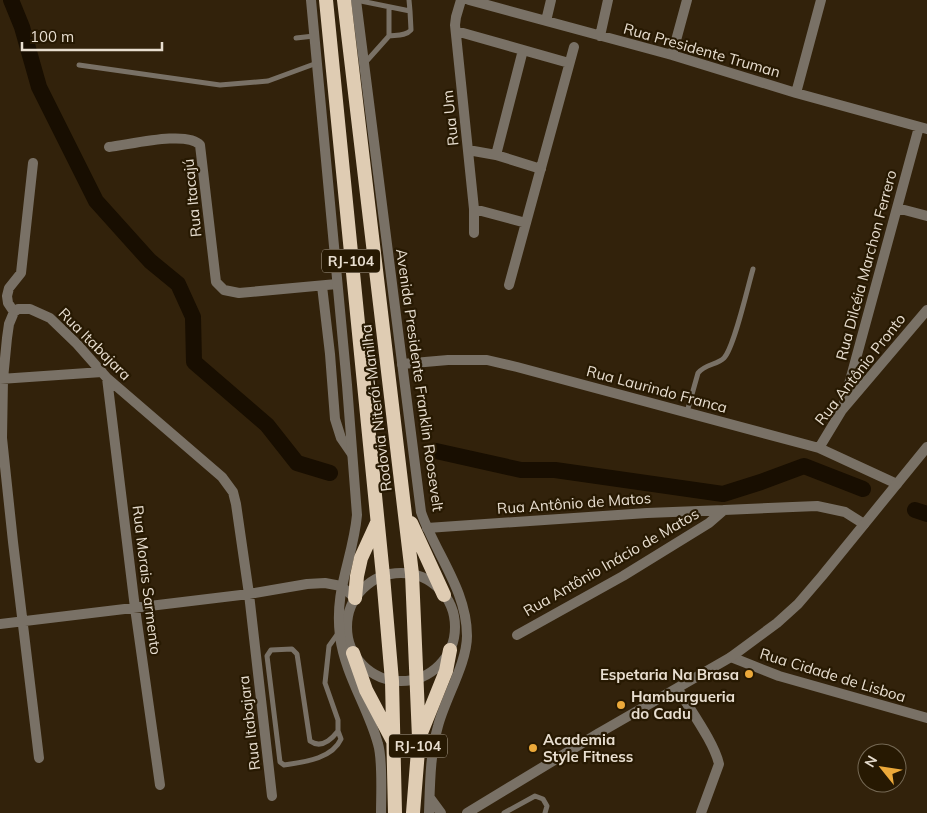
<svg xmlns="http://www.w3.org/2000/svg" width="927" height="813" font-family="Mulish,sans-serif">
  <style>
    .lines { fill: none; stroke-linecap: round; stroke-linejoin: round }
    .river { stroke: #180e01; stroke-width: 16 }
    .service { stroke: #797166; stroke-width: 5 }
    .minor { stroke: #797166; stroke-width: 10 }
    .tertiary { stroke: #797166; stroke-width: 10 }
    .trunk { stroke: #dfccb3; stroke-width: 14 }
    .poi-dot { fill: #eca93a; stroke: #271902; stroke-width: 2 }
    .labels { text-anchor: middle; dominant-baseline: central; stroke-width: 4.5; stroke-linejoin: round; paint-order: stroke }
    .shield { fill: #271902; stroke: #aea392; stroke-width: 1 }
    .shield-label { font-size: 14px; font-weight: bold; fill: #e8ded0 }
    .street-label { font-size: 15px; fill: #e8ded0; stroke: #271902 }
    .poi-label { font-size: 15px; font-weight: bold; fill: #e8ded0; stroke: #271902; text-anchor: start }
  </style>
  <rect width="100%" height="100%" fill="#32220b"/>
  <g class="lines">
    <path class="river" d="M11 0 22 27 39 87 96 201 150 261 178 284 193 317 194 362 267 425 297 463 330 473
      M436 451 521 470H555L723 494 761 482 804 466 863 489
      M915 510 927 514"/>
    <path class="service" d="M356 0 410 11 411 30C406 36 397 35 389 36L364 64
      M409 0 410 11
      M389 8V36
      M296 38 314 36
      M79 65 220 85 268 81 317 63
      M687 412 698 373C705 364 717 365 724 358 734 348 748 286 753 269
      M338 731C331 740 321 749 310 741L297 654 292 649 271 650 267 656 280 762 284 765C304 762 332 759 341 739L338 731V720L325 683 329 646 339 632
      M504 813 535 796 543 799 547 806 545 813"/>
    <path class="minor" d="M461 0 456 17 455 25 474 209V233
      M469 0 672 55 796 93 927 129
      M546 21 551 0
      M456 31 569 63
      M600 36 608 0
      M672 55 687 0
      M796 93 821 0
      M109 147C129 145 187 130 200 145L216 282 224 290 239 293 337 284
      M468 150 496 155 541 169
      M496 155 523 50
      M897 208 927 216
      M474 209 526 223
      M509 285 574 47
      M322 286 330 354 335 419 341 438 352 454
      M14 312 8 303 7 296 9 288 21 273 33 163
      M402 364 448 360H487L517 367 819 448 897 484
      M107 378 135 608 160 785
      M0 379 102 372
      M842 410 919 127
      M819 448 842 410 927 310
      M427 528 647 513 724 510
      M347 627a54 54 0 1 1 108 0a54 54 0 1 1-108 0Z
      M0 624 249 594 307 584 325 583 341 586 355 598
      M517 635 623 576 709 523 724 510 817 506 845 512 864 524
      M731 657 779 676 927 718
      M678 689C690 710 714 742 719 764L701 813
      M39 758 13 542 2 438 3 379 7 338 9 324 14 312 18 309H30L50 318 77 344 107 378 222 477 233 492 236 504 249 594 272 796"/>
    <path class="tertiary" d="M311 0 347 385 357 515C353 559 334 589 340 636 345 675 368 707 378 744 383 760 381 795 381 813
      M356 0 421 512C435 553 467 590 467 636 467 663 445 699 438 726 430 754 430 785 429 813
      M430 798 441 813
      M467 813 599 733 731 657 777 623 798 604 822 576 927 447"/>
    <path class="trunk" d="M326 0 383 576 392 681 395 813
      M344 0 412 574 419 738 413 813
      M411 523 444 595
      M355 598 357 576 361 558 377 523
      M353 653 366 690 393 741
      M421 733 446 671 450 650"/>
  </g>
  <g class="poi-dot">
    <circle cx="749" cy="674" r="5"/>
    <circle cx="621" cy="705" r="5"/>
    <circle cx="533" cy="748" r="5"/>
  </g>
  <g class="labels">
    <g class="shield">
      <rect x="322" y="249.5" width="58" height="23" rx="4"/>
      <rect x="389" y="734.5" width="58" height="23" rx="4"/>
    </g>
    <g class="shield-label">
      <text x="351" y="261">RJ-104</text>
      <text x="418" y="746">RJ-104</text>
    </g>
    <g class="street-label">
      <text transform="translate(702 50) rotate(16)">Rua Presidente Truman</text>
      <text transform="translate(450 118) rotate(-96)">Rua Um</text>
      <text transform="translate(192 198) rotate(-96)">Rua Itacajú</text>
      <text transform="translate(866 265) rotate(-75)">Rua Dilcéia Marchon Ferrero</text>
      <text transform="translate(95 344) rotate(45)">Rua Itabajara</text>
      <text transform="translate(860 369) rotate(-52)">Rua Antônio Pronto</text>
      <text transform="translate(420 380) rotate(82)">Avenida Presidente Franklin Roosevelt</text>
      <text transform="translate(657 389) rotate(15)">Rua Laurindo Franca</text>
      <text transform="translate(376 408) rotate(-97)">Rodovia Niterói-Manilha</text>
      <text transform="translate(574 503) rotate(-4)">Rua Antônio de Matos</text>
      <text transform="translate(611 562) rotate(-30)">Rua Antônio Inácio de Matos</text>
      <text transform="translate(147 580) rotate(83)">Rua Morais Sarmento</text>
      <text transform="translate(833 675) rotate(17)">Rua Cidade de Lisboa</text>
      <text transform="translate(249 723) rotate(-97)">Rua Itabajara</text>
    </g>
    <g class="poi-label">
      <text x="739" y="674" text-anchor="end">Espetaria Na Brasa</text>
      <text x="631" y="696">Hamburgueria<tspan x="631" dy="17">do Cadu</tspan></text>
      <text x="543" y="739">Academia<tspan x="543" dy="17">Style Fitness</tspan></text>
    </g>
  </g>
  <g transform="translate(882 768) rotate(300)"><circle r="24" fill="#271902" stroke="#746854"/>
  <path d="M0-4L9 19L0 12L-9 19Z" fill="#eca93a"/>
  <text y="-8" font-size="14" font-weight="bold" text-anchor="middle" fill="#e8ded0">N</text>
  </g>
  <path d="M22 42v8h140v-8" fill="none" stroke="#e8ded0" stroke-width="2.5"/>
  <text x="30" y="42" font-size="15" fill="#e8ded0" stroke="#271902" stroke-width="4" paint-order="stroke">100 m</text>
</svg>
